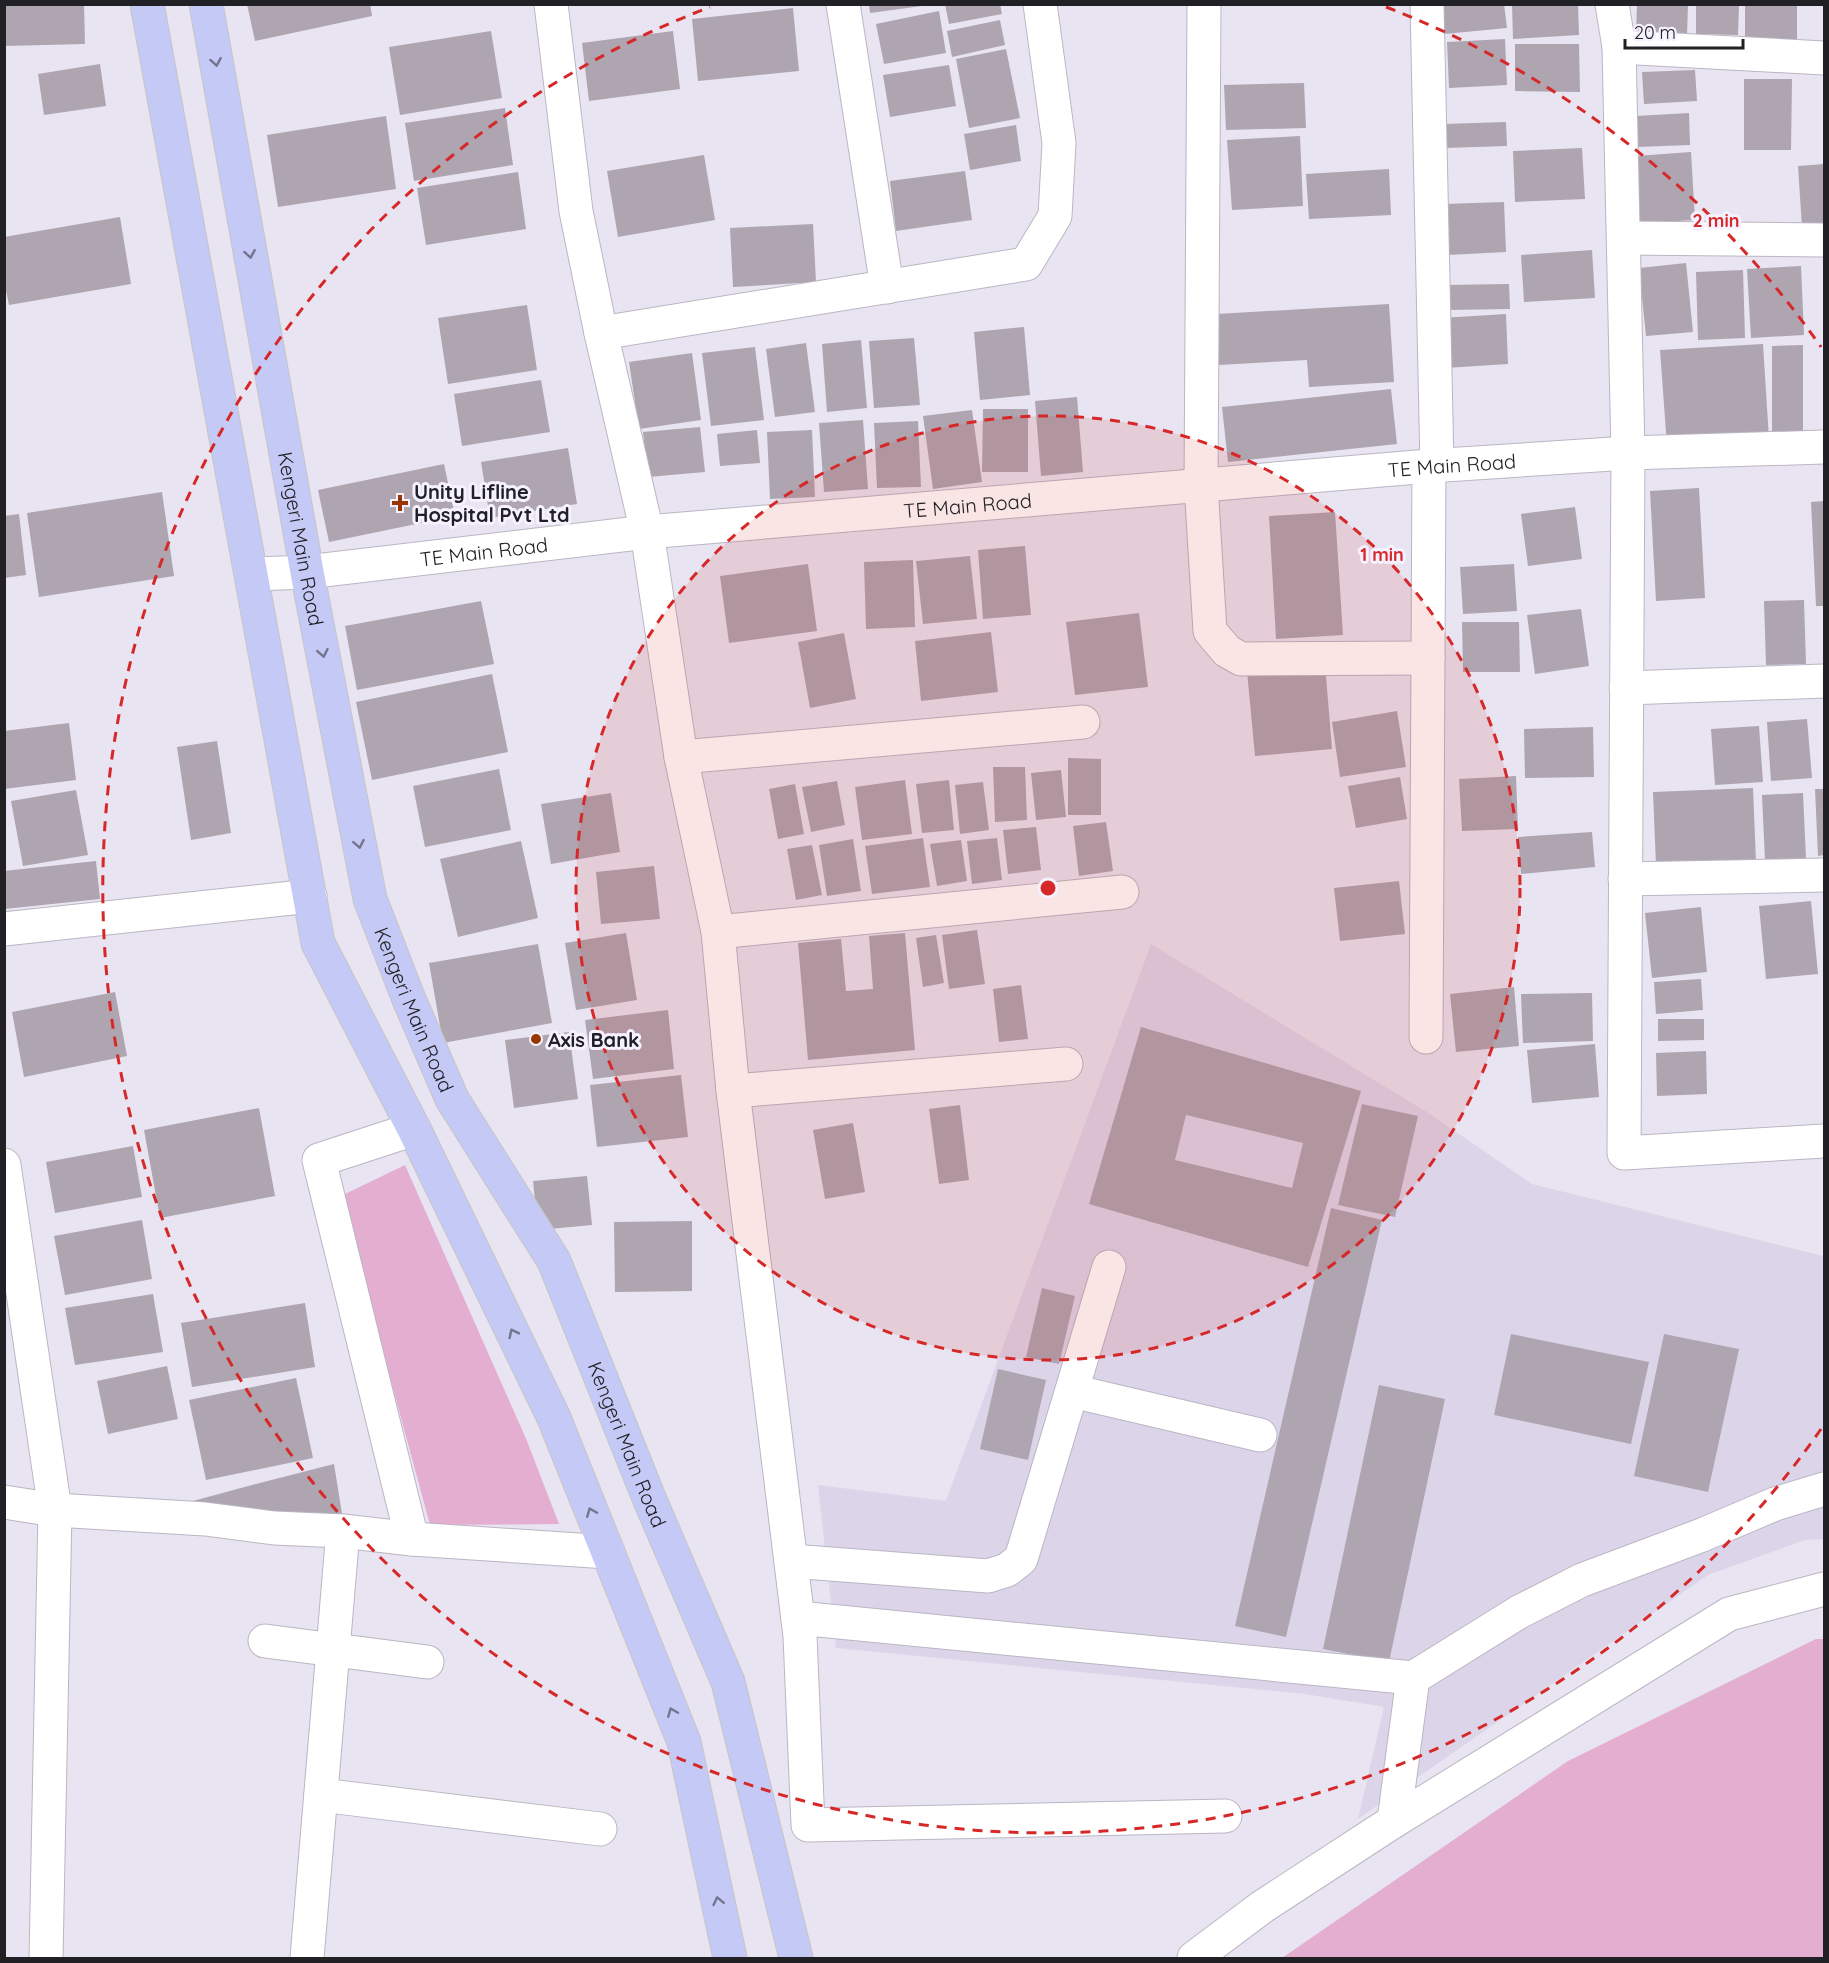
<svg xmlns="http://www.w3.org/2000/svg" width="1829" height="1963" font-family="Quicksand,sans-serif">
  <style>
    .built { fill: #dcd5ea }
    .green { fill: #e3aed0 }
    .building { fill: #aea5b0; fill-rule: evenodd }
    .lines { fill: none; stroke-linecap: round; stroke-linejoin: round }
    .minor-casing { stroke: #bab6c3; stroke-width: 35 }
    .major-casing { stroke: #c5c5c6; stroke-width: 35 }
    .minor { stroke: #fff; stroke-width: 33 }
    .major { stroke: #c5c9f6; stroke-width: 33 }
    .oneway { stroke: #73748e }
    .ring { fill: none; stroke: #d62828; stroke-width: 3; stroke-dasharray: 10 8 }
    .poi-dot { fill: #993500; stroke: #f5f1fe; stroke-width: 2 }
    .labels { text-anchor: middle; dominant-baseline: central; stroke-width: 6; stroke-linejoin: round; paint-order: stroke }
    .street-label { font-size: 20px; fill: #212025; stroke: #f5f1fe }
    .poi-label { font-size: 20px; font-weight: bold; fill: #212025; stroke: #f5f1fe; text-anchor: start }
    .centre { fill: #d62828; stroke: #f5f1fe; stroke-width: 3 }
    .ring-label { font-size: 18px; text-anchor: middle; font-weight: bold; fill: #d62828; stroke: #f5f1fe; stroke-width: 6; stroke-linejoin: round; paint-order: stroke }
  </style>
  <rect width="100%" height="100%" fill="#e8e4f1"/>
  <path class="built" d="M1151 944 1430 1114 1532 1184 1824 1256V1539L1805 1540 1708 1575 1358 1819 1384 1707 1305 1694 836 1648 818 1485 946 1501Z"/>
  <path class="green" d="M405 1165 527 1441 559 1524 430 1525 341 1196Z
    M1816 1639H1824V1958H1282L1568 1761Z"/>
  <path class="building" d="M4 4H84L85 44 4 46Z
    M247 4H370L372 16 255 41Z
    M869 4H921L922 6 870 13Z
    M945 4H1000L1002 14 949 24Z
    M1441 4H1504L1507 28 1444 34Z
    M1512 4H1578L1579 35 1513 39Z
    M1637 4H1688L1687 35 1636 34Z
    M1745 4H1797V41L1745 42Z
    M1696 5H1739L1738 35 1696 34Z
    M793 8 799 71 698 81 692 19Z
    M939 11 946 53 884 64 876 24Z
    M1000 20 1005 45 952 57 947 31Z
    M491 31 502 98 400 115 389 47Z
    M673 31 680 89 589 101 582 43Z
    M1505 39 1507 85 1449 88 1447 42Z
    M1515 44H1579L1580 92 1515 91Z
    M1006 49 1020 118 969 128 956 59Z
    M100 64 106 106 44 115 38 74Z
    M949 65 956 106 890 117 883 75Z
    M1695 70 1697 101 1644 104 1642 72Z
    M1744 79H1792L1791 150H1744Z
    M1304 83 1306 128 1226 130 1224 85Z
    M505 108 513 165 414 181 405 123Z
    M1689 113 1690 145 1637 147 1636 116Z
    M386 116 396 189 278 207 267 135Z
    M1506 122 1507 146 1444 148 1443 124Z
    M1016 125 1021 161 970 170 964 134Z
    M1300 136 1303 206 1232 210 1227 140Z
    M1582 148 1585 199 1515 202 1513 151Z
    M1691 152 1695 220 1640 223 1636 156Z
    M704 155 715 220 618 237 607 171Z
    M1824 164V225L1802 227 1798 166Z
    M1389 169 1391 215 1309 219 1306 174Z
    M965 171 972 220 896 231 890 181Z
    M518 172 526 229 426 245 417 188Z
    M1504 202 1506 252 1447 255 1444 204Z
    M120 217 131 284 9 305 4 281V237Z
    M813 224 816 282 733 287 730 228Z
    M1592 250 1595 298 1524 302 1521 255Z
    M1686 263 1693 332 1646 336 1639 268Z
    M1801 266 1804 335 1751 338 1747 269Z
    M1743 270 1745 338 1698 340 1696 272Z
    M1509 284 1510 309 1445 310V285Z
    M1389 304 1394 382 1309 387 1307 360 1219 365 1217 314Z
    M527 305 537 370 448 384 438 318Z
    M1506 314 1508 364 1445 368 1441 318Z
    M1024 327 1030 395 980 400 974 332Z
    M914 338 920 405 874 408 869 341Z
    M861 340 867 408 827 412 822 344Z
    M806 343 815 412 775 417 766 349Z
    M1763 344 1769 439 1667 446 1660 350Z
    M1803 345V440H1772V346Z
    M755 347 764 420 711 426 702 353Z
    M692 353 701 420 639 429 629 362Z
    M541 380 550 432 462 446 454 394Z
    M1391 389 1397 444 1228 462 1222 407Z
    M1077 397 1083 472 1041 476 1035 401Z
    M983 409H1028V472H982Z
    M972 410 982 482 933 489 923 416Z
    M863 420 868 489 824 492 819 423Z
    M918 421 921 487 877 488 874 423Z
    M700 427 705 472 648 477 643 432Z
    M757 430 760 463 720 466 717 434Z
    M812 430 815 497 770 499 767 432Z
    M568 448 577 504 490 518 481 462Z
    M444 464 455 516 329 542 318 490Z
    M1699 488 1705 598 1656 601 1650 491Z
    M162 492 174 576 39 597 27 513Z
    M1824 501V606H1816L1811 502Z
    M1575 507 1582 559 1528 566 1521 514Z
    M1335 512 1343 635 1276 639 1269 516Z
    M19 514 26 575 4 578V516Z
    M1025 546 1031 615 983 619 978 550Z
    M970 556 977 619 923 624 916 561Z
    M913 560 915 627 866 629 864 562Z
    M808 564 817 631 729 643 720 576Z
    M1514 564 1517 611 1463 614 1460 567Z
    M1804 600 1806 664 1766 665 1764 601Z
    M481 601 494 664 357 690 345 626Z
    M1581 609 1589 666 1535 674 1527 615Z
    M1139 613 1148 687 1075 695 1066 622Z
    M1462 622H1519L1520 672H1463Z
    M991 632 998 692 921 701 915 641Z
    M844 633 856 699 810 708 798 642Z
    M1325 664 1332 749 1255 756 1247 671Z
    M492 674 508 752 372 780 356 702Z
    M1397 711 1406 767 1340 777 1332 722Z
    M1807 719 1812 778 1771 781 1767 722Z
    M69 723 76 780 4 789V731Z
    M1759 726 1763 782 1715 785 1711 729Z
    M1593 727 1594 777 1525 778 1524 729Z
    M217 741 231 833 191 840 177 747Z
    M1068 758 1101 759V815H1068Z
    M993 767H1025L1027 820 995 822Z
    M499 769 511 830 425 847 413 786Z
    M1061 770 1066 817 1036 820 1031 773Z
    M1516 776 1518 829 1462 831 1459 779Z
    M1400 777 1407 819 1356 828 1348 786Z
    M905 780 912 834 862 840 855 787Z
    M949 780 954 830 922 833 916 784Z
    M837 781 845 825 811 832 802 787Z
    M983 782 989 830 960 834 955 785Z
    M795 784 804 834 778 839 769 789Z
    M1753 788 1756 862 1656 865 1653 792Z
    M1815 789H1824V855L1818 856Z
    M76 790 88 855 23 866 11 801Z
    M611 793 620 852 551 864 541 804Z
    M1803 793 1806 859 1765 861 1762 795Z
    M1106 822 1113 871 1079 876 1073 826Z
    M1036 827 1041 870 1008 874 1003 830Z
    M1592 832 1595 867 1521 874 1518 837Z
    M923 838 930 887 872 894 865 846Z
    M997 838 1002 880 972 884 967 841Z
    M853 839 861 891 827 896 819 845Z
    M961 840 967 881 937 886 930 844Z
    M521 841 538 918 458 937 440 859Z
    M812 845 822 895 796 900 787 849Z
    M96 861 100 899 4 909V871Z
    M654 866 660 919 601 924 596 872Z
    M1399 881 1405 934 1340 941 1334 888Z
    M1811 901 1818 974 1766 979 1759 906Z
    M1701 907 1707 972 1652 978 1645 913Z
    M977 930 985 984 949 989 942 935Z
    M626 933 637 1000 576 1010 565 943Z
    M905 933 915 1050 808 1060 798 943 841 939 846 991 873 989 869 936Z
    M936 935 944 983 923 987 916 938Z
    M538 944 552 1023 443 1043 429 963Z
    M1701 979 1703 1010 1656 1014 1654 982Z
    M1021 985 1028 1039 999 1042 993 989Z
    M1514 987 1519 1046 1456 1052 1450 994Z
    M115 992 127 1056 24 1077 12 1012Z
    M1592 993 1593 1041 1523 1043 1521 994Z
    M668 1010 674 1069 593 1079 585 1020Z
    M1658 1019H1704V1040L1658 1041Z
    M1141 1027 1361 1091 1308 1267 1089 1204ZM1186 1115 1303 1143 1292 1188 1175 1160Z
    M569 1032 578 1099 514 1108 505 1040Z
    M1595 1044 1599 1097 1532 1103 1527 1050Z
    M1706 1051 1707 1094 1657 1096 1656 1053Z
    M681 1075 688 1137 597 1147 590 1085Z
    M1362 1104 1418 1116 1395 1217 1338 1205Z
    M960 1105 969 1180 939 1184 929 1109Z
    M259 1108 275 1196 160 1218 144 1130Z
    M853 1123 865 1192 825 1199 813 1130Z
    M133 1146 142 1197 55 1213 46 1162Z
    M587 1176 592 1225 538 1230 533 1181Z
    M1331 1208 1382 1220 1286 1637 1235 1626Z
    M142 1220 152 1279 65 1295 54 1236Z
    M692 1221V1291L615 1292 614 1222Z
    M1042 1288 1075 1296 1059 1364 1026 1357Z
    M153 1294 163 1352 75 1365 65 1308Z
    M305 1303 315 1367 192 1387 181 1323Z
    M1511 1334 1649 1362 1631 1444 1494 1415Z
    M1664 1334 1739 1349 1708 1492 1634 1476Z
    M167 1366 178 1419 108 1434 97 1381Z
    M998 1369 1046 1380 1028 1460 980 1449Z
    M296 1378 313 1458 206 1480 189 1400Z
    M1379 1385 1445 1399 1389 1662 1323 1649Z
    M334 1464 343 1520 193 1501 252 1485Z"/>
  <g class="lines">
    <defs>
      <g id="minor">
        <path d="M551 4 576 211 601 333 647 532 681 757 718 932 733 1091 800 1636 808 1825 1225 1816"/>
        <path d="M843 4 887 287"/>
        <path d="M1204 4 1201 485 1210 631 1227 651 1241 659 1428 658"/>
        <path d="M1427 4 1437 466"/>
        <path d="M1612 4 1619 47 1628 453 1624 1153 1824 1141"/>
        <path d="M1619 47 1824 58"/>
        <path d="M1624 238 1824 240"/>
        <path d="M601 333 1026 264 1055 216 1059 143 1040 4"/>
        <path id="s1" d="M251 574 307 572 647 532 1429 466 1628 453 1824 447"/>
        <path d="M1626 688 1824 681"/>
        <path d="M681 757 1083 722"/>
        <path d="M1625 879 1824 875"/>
        <path d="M4 929 310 896"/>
        <path d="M718 932 1122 892"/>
        <path d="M1426 1037 1429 466"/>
        <path d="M733 1091 1066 1064"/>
        <path d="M4 1165 55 1510 46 1958"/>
        <path d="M1072 1391 1260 1435"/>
        <path d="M4 1502 55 1510 205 1519 274 1528 343 1531 412 1539 608 1552"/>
        <path d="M412 1539 319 1160 414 1129"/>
        <path d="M791 1561 988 1576 1007 1570 1021 1559 1109 1267"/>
        <path d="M798 1618 1413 1678 1519 1612 1582 1580 1702 1535 1775 1504 1824 1489"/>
        <path d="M265 1641 427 1662"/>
        <path d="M321 1795 600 1829"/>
        <path d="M1394 1821 1413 1678"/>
        <path d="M307 1958 343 1531"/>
        <path d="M1194 1958 1262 1907 1394 1821 1729 1614 1824 1589"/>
      </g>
      <g id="major">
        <path d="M147 4 318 943 414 1129 554 1418 684 1742 730 1958"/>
        <path id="s2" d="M206 4 307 572 370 899 408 997 452 1099 554 1261 649 1498 728 1682 796 1958"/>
      </g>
    </defs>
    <use href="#minor" class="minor-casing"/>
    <use href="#major" class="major-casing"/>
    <use href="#minor" class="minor"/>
    <use href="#major" class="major"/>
  </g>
  <defs><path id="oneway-chevron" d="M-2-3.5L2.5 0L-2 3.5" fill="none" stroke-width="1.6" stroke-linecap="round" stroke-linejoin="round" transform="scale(1.5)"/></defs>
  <g class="oneway">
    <use href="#oneway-chevron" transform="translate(216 62) rotate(80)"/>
    <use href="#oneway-chevron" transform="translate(250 254) rotate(80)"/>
    <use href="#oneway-chevron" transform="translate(323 653) rotate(79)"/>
    <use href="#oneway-chevron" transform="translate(359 844) rotate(79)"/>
    <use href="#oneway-chevron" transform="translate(513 1333) rotate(-116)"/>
    <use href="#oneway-chevron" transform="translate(591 1512) rotate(-112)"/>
    <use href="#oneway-chevron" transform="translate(672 1712) rotate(-112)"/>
    <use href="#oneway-chevron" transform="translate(718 1901) rotate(-102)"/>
  </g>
  <circle cx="1048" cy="888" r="472" fill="#d62828" fill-opacity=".12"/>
  <g class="ring">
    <circle cx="1048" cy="888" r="472"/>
    <path d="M1821 1429A944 944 0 1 1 710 7M1386 7A944 944 0 0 1 1821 347"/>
  </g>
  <g class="poi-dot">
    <path d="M397 494h6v6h6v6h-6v6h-6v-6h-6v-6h6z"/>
    <circle cx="536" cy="1039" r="6"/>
  </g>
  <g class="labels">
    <g class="street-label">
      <text stroke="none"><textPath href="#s1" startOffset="1206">TE Main Road</textPath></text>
      <text stroke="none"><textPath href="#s1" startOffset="720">TE Main Road</textPath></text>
      <text stroke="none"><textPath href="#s2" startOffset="543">Kengeri Main Road</textPath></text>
      <text stroke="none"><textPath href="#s1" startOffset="234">TE Main Road</textPath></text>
      <text stroke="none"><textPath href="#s2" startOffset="1029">Kengeri Main Road</textPath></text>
      <text stroke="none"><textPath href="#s2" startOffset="1515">Kengeri Main Road</textPath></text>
    </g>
    <g class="poi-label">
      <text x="414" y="491">Unity Lifline<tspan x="414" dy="23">Hospital Pvt Ltd</tspan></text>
      <text x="548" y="1039">Axis Bank</text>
    </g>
  </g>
  <circle cx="1048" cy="888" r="9" class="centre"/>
  <g class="ring-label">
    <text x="1716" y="227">2 min</text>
    <text x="1382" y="561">1 min</text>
  </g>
  <rect width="1829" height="1963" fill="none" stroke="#212025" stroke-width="12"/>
  <path d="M1625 39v9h118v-9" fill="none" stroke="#212025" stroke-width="3"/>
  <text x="1634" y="39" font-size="18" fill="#212025" stroke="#f5f1fe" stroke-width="4.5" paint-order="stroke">20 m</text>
</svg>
